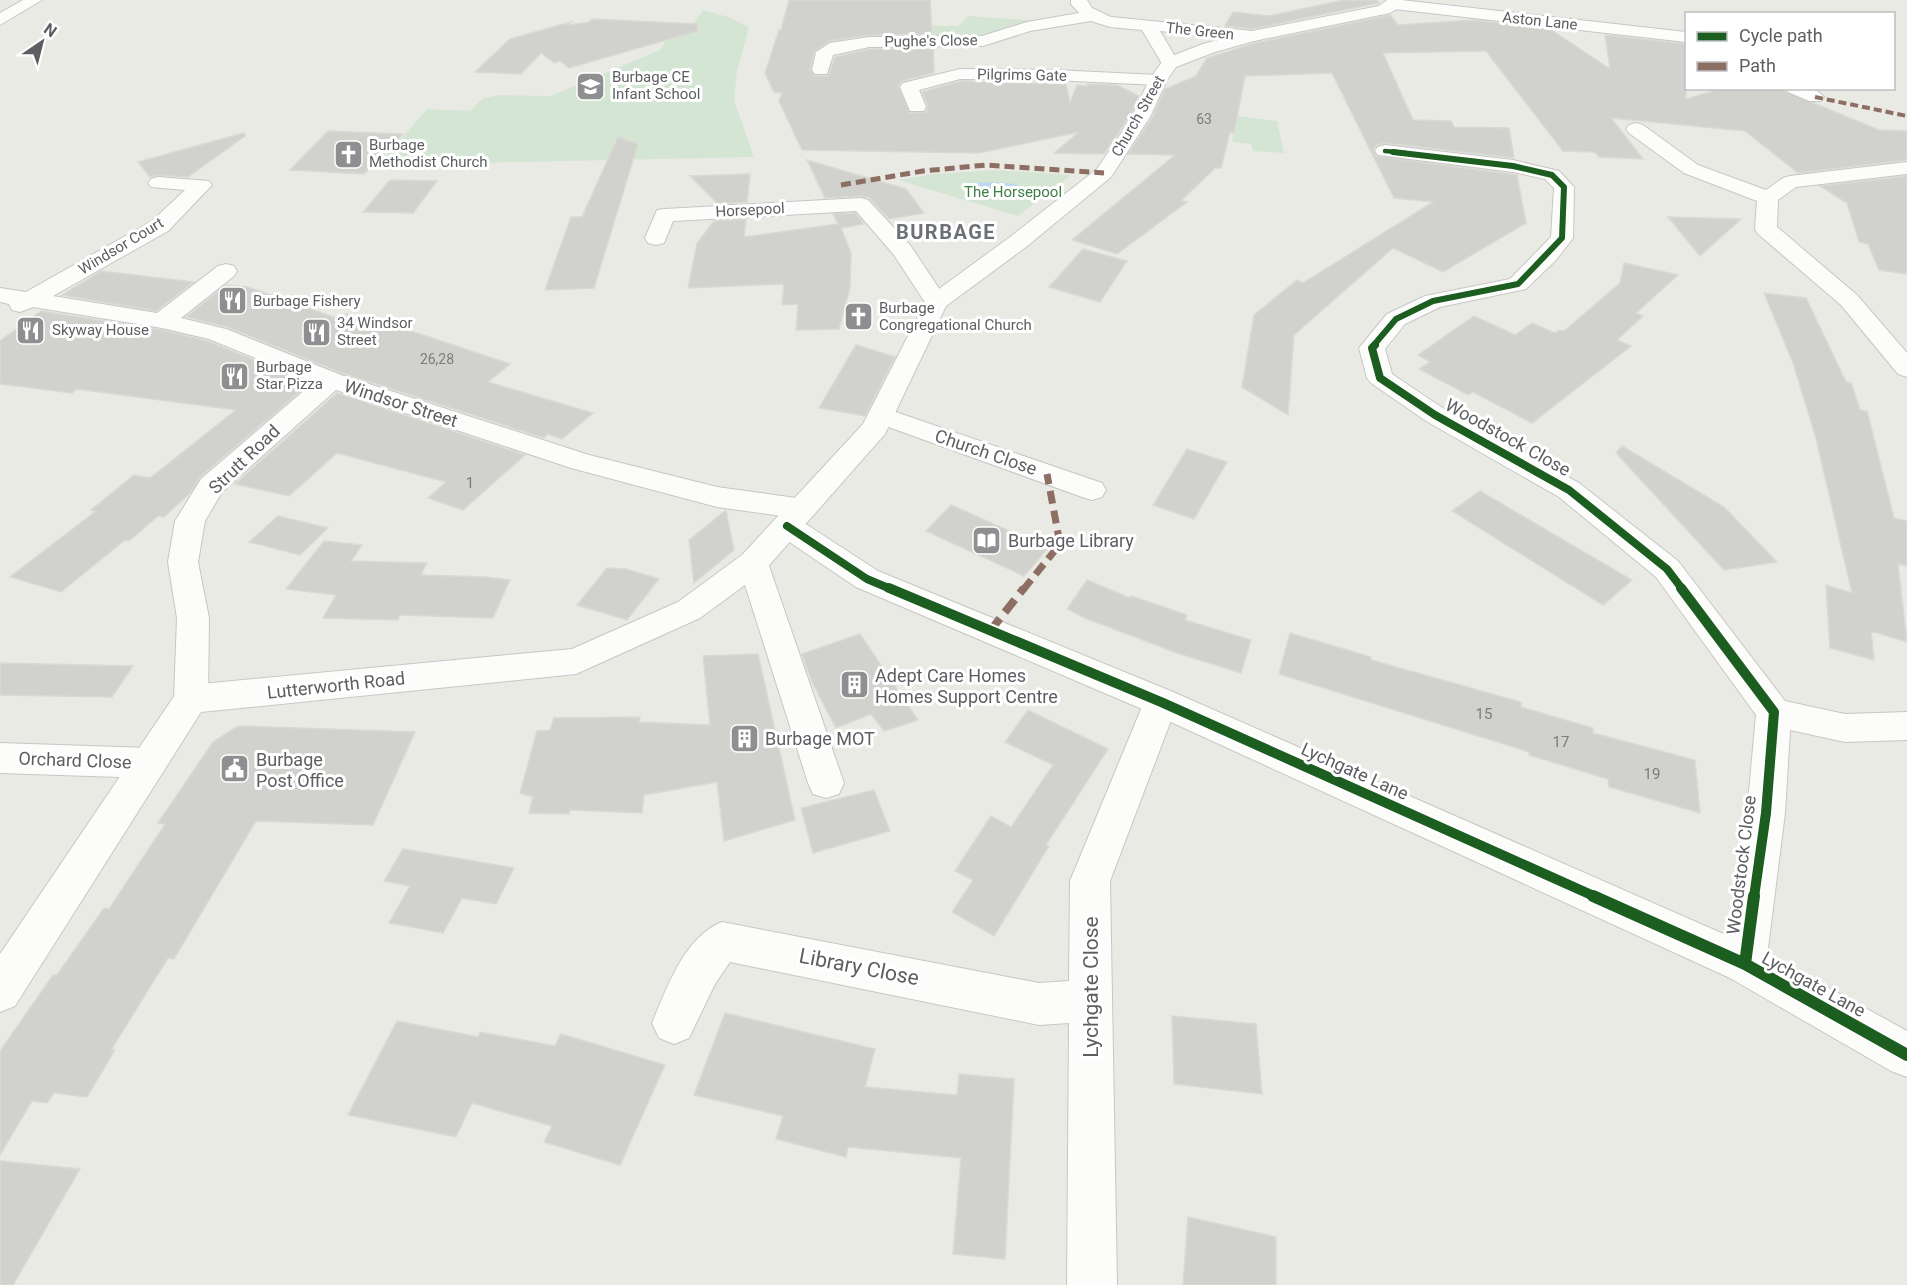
<svg xmlns="http://www.w3.org/2000/svg" width="1907" height="1285" font-family="Roboto,sans-serif">
  <style>
    .green { fill: #d5e5d3 }
    .water { fill: #bed8f0 }
    .building { fill: #d1d1ce; stroke: #dad9d4; stroke-width: 1.5 }
    .lines { fill: none; stroke-linecap: round; stroke-linejoin: round }
    .minor-casing { stroke: #c6c6c6; stroke-width: 2 }
    .tertiary-casing { stroke: #c6c6c6; stroke-width: 2 }
    .secondary-casing { stroke: #c7c7c7; stroke-width: 2 }
    .minor { fill: #fcfcfb; fill-rule: evenodd }
    .tertiary { fill: #fcfcfb; fill-rule: evenodd }
    .secondary { fill: #fcfcfb; fill-rule: evenodd }
    .quiet-far3 { stroke: #8d6e63; stroke-width: 4; stroke-dasharray: 8 4; stroke-linecap: butt }
    .quiet-far2 { stroke: #8d6e63; stroke-width: 5; stroke-dasharray: 10 5; stroke-linecap: butt }
    .quiet-far1 { stroke: #8d6e63; stroke-width: 7; stroke-dasharray: 13 7; stroke-linecap: butt }
    .quiet { stroke: #8d6e63; stroke-width: 8; stroke-dasharray: 16 8; stroke-linecap: butt }
    .cycleway-far4-casing { stroke: #fff; stroke-width: 7 }
    .cycleway-far3-casing { stroke: #fff; stroke-width: 8 }
    .cycleway-far2-casing { stroke: #fff; stroke-width: 10 }
    .cycleway-far1-casing { stroke: #fff; stroke-width: 14 }
    .cycleway-casing { stroke: #fff; stroke-width: 16 }
    .cycleway-far4 { stroke: #1b5e20; stroke-width: 4.5 }
    .cycleway-far3 { stroke: #1b5e20; stroke-width: 6 }
    .cycleway-far2 { stroke: #1b5e20; stroke-width: 8 }
    .cycleway-far1 { stroke: #1b5e20; stroke-width: 10 }
    .cycleway { stroke: #1b5e20; stroke-width: 12 }
    .labels { text-anchor: middle; dominant-baseline: central; stroke-width: 6; stroke-linejoin: round; paint-order: stroke }
    .far-number-label { font-size: 14px; fill: #7a7c7e }
    .far-street-label { font-size: 15px; fill: #5c5e62; stroke: #fff }
    .far-poi-label { font-size: 15px; fill: #5c5e62; stroke: #fff; text-anchor: start }
    .far-park-label { font-size: 15px; fill: #3f7e46; stroke: #fff }
    .number-label { font-size: 15px; fill: #7a7c7e }
    .street-label { font-size: 18px; fill: #5c5e62; stroke: #fff }
    .poi-label { font-size: 18px; fill: #5c5e62; stroke: #fff; text-anchor: start }
    .far-district-label { font-size: 20px; font-weight: bold; letter-spacing: 1.5px; fill: #6d7074; stroke: #fff }
    .near-street-label { font-size: 21px; fill: #5c5e62; stroke: #fff }
  </style>
  <rect width="100%" height="100%" fill="#eaeae5"/>
  <path class="green" d="M703 10 728 17 749 27 737 71 734 100 754 157 378 165 427 109 470 111 483 98 500 95 550 96 660 50 671 33 686 34Z
    M968 16 1041 21 983 41 869 42 868 25 959 26Z
    M1237 116 1277 121 1284 153 1253 151 1251 144 1232 142Z
    M996 170 1071 175 1018 216 898 180 935 174Z"/>
  <path class="water" d="M993 182 1016 184 1024 191 1014 198 973 193 966 183Z"/>
  <path class="building" d="M789 0H930L932 34 869 35 830 41 814 52 810 70 815 76H828L835 57 869 49H933L934 73 902 81 898 86 910 113 926 112 928 106 922 92 960 81 1066 84 1070 103 1077 85 1087 86V84L1117 85 1139 96 1130 116 1104 154 1054 153 1079 132 979 153 802 150 779 101 782 93 774 92 765 73 779 30H781Z
    M1344 0H1376L1379 3 1252 29 1225 26 1233 12 1269 16Z
    M1390 15 1398 25 1474 20 1550 29 1610 69 1605 35 1686 44V99L1724 88H1777L1879 130 1907 131V160L1798 173 1745 131 1611 118 1643 159 1599 157 1595 152 1563 151 1486 51 1383 53 1413 120 1451 121 1454 127 1509 128 1514 158 1385 143 1377 145 1373 150 1376 156 1517 175 1526 223 1443 272 1393 248 1294 335 1288 415 1242 387 1254 315 1297 280 1303 283 1433 202 1394 198 1332 73 1245 76 1234 133 1230 132 1221 168H1215L1181 201 1187 202 1117 254 1072 240 1175 155 1128 154 1152 118 1165 89 1196 76 1207 58 1255 43Z
    M592 19 697 24 698 31 569 68 560 61 554 63 541 53 521 74 475 72 510 39 571 22 568 25 589 22Z
    M328 131 403 134 364 174 290 170Z
    M244 133 245 136 188 177 158 175 150 177 138 162Z
    M618 137 638 144 594 288 545 290 571 217H582Z
    M807 160 906 189 924 213 889 219 869 198 861 196 825 198Z
    M750 174 747 202 718 204 690 176Z
    M1907 176V274L1879 270 1868 244 1859 242 1847 203 1820 186Z
    M390 180 437 181 413 213 363 212Z
    M855 213 864 224 841 228 851 253 850 288 839 329 796 330 798 304 782 305 784 284 688 288 697 243 714 221 746 219 744 237 838 224 833 214Z
    M1668 217 1741 219 1700 256Z
    M1083 249 1127 261 1100 302 1049 287Z
    M1624 263 1678 275 1636 313 1643 316 1617 340 1631 346 1532 423 1473 392 1468 395 1419 369 1430 362 1418 355 1474 316 1515 335 1532 323 1555 333 1560 330 1564 331 1620 283Z
    M101 271 194 282 156 311 62 295Z
    M226 285 248 287 339 319 347 314 381 321 510 364 488 382 593 413 562 439 548 434 544 438 342 373 227 327 186 317Z
    M1764 293 1806 298 1846 382 1851 383 1860 410 1867 411 1894 518 1907 521V566L1898 564 1907 642 1871 631 1874 660 1830 648 1826 585 1852 593 1816 438 1793 363Z
    M41 311 162 330 208 341 310 383 200 477 190 493 164 517 158 516 129 541 125 540 61 592 10 577 96 511 91 510 134 475 150 478 236 410 77 389 72 393 0 384V341Z
    M856 345 895 357 865 416 819 408Z
    M337 393 525 455 463 510 428 498 446 482 337 453 289 496 235 484Z
    M1622 446 1724 507 1777 562 1724 570 1616 453Z
    M1187 449 1227 462 1194 519 1153 505Z
    M1480 491 1572 545 1632 580 1603 605 1452 511Z
    M951 505 1048 548 1024 576 926 531Z
    M726 510 734 550 694 583 689 540Z
    M278 516 328 528 300 555 249 542Z
    M324 541 362 545 351 561 427 563 421 575 486 577 510 580 493 618 400 615 398 620 323 618 336 595 286 589Z
    M607 568 626 569 659 579 627 620 577 605Z
    M1087 580 1130 598 1131 596 1187 615 1185 620 1251 640 1241 673 1177 653 1085 618 1067 609Z
    M1290 633 1371 657V660L1521 702V707L1593 728V733L1695 760 1700 813 1609 787 1608 779 1529 755V752L1279 674Z
    M860 634 918 720 884 731 871 714 836 728 811 680 802 654Z
    M758 654 795 820 724 841 717 782 644 795 642 813 570 810 569 814 529 813 533 797 520 793 537 731 550 730 554 718 640 717 639 722 710 725 703 656Z
    M0 663 133 666 112 697 0 695Z
    M1028 710 1108 749 1046 845 1049 846 994 936 952 912 973 880 955 871 991 816 1011 827 1053 765 1005 742Z
    M238 726 415 732 373 825 256 821 174 959 168 958 111 1050H115L87 1097 54 1093 47 1103 32 1101 0 1155V1051L53 975H57L104 908 109 909 165 824 158 823 213 742Z
    M874 790 890 831 813 853 801 808Z
    M403 849 514 868 496 904 462 898 443 933 389 923 410 886 384 881Z
    M725 1013 875 1049 865 1087 957 1095 959 1074 1014 1079 1005 1259 953 1254 961 1158 848 1147 846 1157 776 1139 783 1116 694 1095Z
    M1172 1016 1256 1024 1262 1094 1174 1084Z
    M397 1021 478 1037 480 1032 555 1046 561 1034 665 1065 620 1165 544 1142 552 1126 472 1103 456 1137 348 1115Z
    M0 1161 80 1169 13 1285H0Z
    M1188 1217 1276 1237V1285H1183Z"/>
  <g class="lines">
    <defs>
      <path id="minor" d="M23 0H42L0 25V13Z
        M1071 0H1087L1092 8 1111 17 1252 31 1260 36 1252 41 1160 31 1179 63 1176 67H1164L1142 30 1110 27 1091 21 1030 31 983 46 869 47 833 55 827 74H815L812 70 816 52 830 43 869 37 982 36 1027 22 1079 13 1071 4Z
        M1401 0 1686 32V42L1394 9 1386 4 1388 1Z
        M960 69 1054 70 1158 75 1164 76 1167 80 1164 84 1158 85 1054 80 960 79 919 90 926 107 924 111H910L900 87 903 83Z
        M1785 88C1799 88 1815 85 1824 97L1821 101H1809L1788 92Z
        M1636 123 1643 125 1698 165 1766 190 1783 178 1790 176 1907 162V174L1796 187 1778 200 1777 227 1857 295 1907 353V377L1898 374 1841 305 1758 234 1755 229 1757 201 1684 173 1629 133 1626 129 1629 125Z
        M1385 145 1513 160 1559 171 1574 187 1573 238 1556 260 1526 289 1440 307 1405 324 1385 349 1392 374 1444 409 1579 483 1678 561 1785 701 1845 714 1907 712V740L1845 742 1790 730 1785 813 1766 964 1760 978 1745 984 1730 978 1724 964 1747 813 1756 715 1656 577 1559 497 1426 421 1371 383 1367 378 1359 348 1387 314 1425 296 1510 279 1551 237 1554 188 1545 179 1513 172 1378 155 1375 151 1378 147Z
        M158 177 209 181 212 185 168 231 53 296 157 313 218 266 226 264 234 266 237 271 234 276 181 318 226 329 341 375 589 455 717 487 803 499 813 502 818 509 813 516 803 519 717 507 571 468 336 390 222 492 205 521 198 562 209 618 208 699 203 709 191 713 179 709 174 699 177 618 168 562 175 521 201 479 314 382 209 339 162 328 33 307 20 312 12 310 9 304 0 302V288L26 292 152 221 185 190 151 187 148 183 151 179Z
        M861 198 868 200 910 245 948 302 944 307 936 309 928 307 894 255 856 211 673 221 664 243 656 245 648 243 645 238 657 210 665 209Z
        M881 407 1102 483 1106 490 1102 497 1092 500 1082 497 872 421 868 415 872 409Z
        M753 552 764 555 768 563 844 783 839 794 826 798 813 794 808 783 738 563 742 555Z
        M1161 688 1173 692 1178 702 1110 881 1117 1285H1067L1069 1023 1039 1025 730 962 715 984 689 1038 674 1044 659 1038 652 1023C667 988 684 937 722 922L1039 983 1069 981 1070 881 1144 702 1149 692Z
        M0 743 149 748 162 752 167 763 162 774 149 778 0 773Z"/>
      <path id="tertiary" d="M787 516 798 519 878 571 1173 692 1760 950 1907 1031V1077L1891 1071 1730 978 1149 712 856 587 776 533 772 526 776 519Z"/>
      <path id="secondary" d="M1387 0H1403L1400 7 1390 13 1254 41 1215 52 1176 67 1167 80 1150 117 1111 177 1026 247 946 306 885 434 764 571 700 618 576 674 201 712 15 1006 0 1012V954L179 689 191 685 572 649 678 602 742 555 863 424 928 297 1010 237 1097 169 1132 117 1149 80 1164 59 1203 44 1252 31 1379 6Z"/>
    </defs>
    <use href="#minor" class="minor-casing"/>
    <use href="#tertiary" class="tertiary-casing"/>
    <use href="#secondary" class="secondary-casing"/>
    <use href="#minor" class="minor"/>
    <use href="#tertiary" class="tertiary"/>
    <use href="#secondary" class="secondary"/>
    <path class="quiet-far3" d="M1815 97 1907 116"/>
    <path class="quiet-far2" d="M841 185 923 171 986 165 1104 173"/>
    <path class="quiet-far1" d="M1023 590 1060 544 1047 474"/>
    <path class="quiet" d="M990 631 1024 588"/>
    <defs>
      <path id="cycleway-far4" d="M1385 151 1406 153"/>
      <path id="cycleway-far3" d="M1373 346 1396 319 1433 301 1518 284 1562 238 1564 187 1552 175 1513 166 1393 152"/>
      <path id="cycleway-far2" d="M1375 345 1372 348 1380 378 1435 415 1569 490 1667 569 1683 590
        M787 526 867 579 893 590"/>
      <path id="cycleway-far1" d="M889 588 1161 702 1596 897
        M1681 588 1774 712 1766 813 1754 897"/>
      <path id="cycleway" d="M1593 896 1745 964 1907 1055
        M1745 964 1754 896"/>
    </defs>
    <use href="#cycleway-far4" class="cycleway-far4-casing"/>
    <use href="#cycleway-far3" class="cycleway-far3-casing"/>
    <use href="#cycleway-far2" class="cycleway-far2-casing"/>
    <use href="#cycleway-far1" class="cycleway-far1-casing"/>
    <use href="#cycleway" class="cycleway-casing"/>
    <use href="#cycleway-far4" class="cycleway-far4"/>
    <use href="#cycleway-far3" class="cycleway-far3"/>
    <use href="#cycleway-far2" class="cycleway-far2"/>
    <use href="#cycleway-far1" class="cycleway-far1"/>
    <use href="#cycleway" class="cycleway"/>
  </g>
  <defs>
    <symbol id="school-square" viewBox="-11 -11 22 22"><rect x="-9" y="-9" width="18" height="18" rx="4" fill="#8e8f90" stroke="#fff"/><path d="M0-5L7-2L0 1L-7-2ZM-4 1L0 2.5L4 1V4Q0 6-4 4Z" fill="#fff"/></symbol>
    <symbol id="church-square" viewBox="-11 -11 22 22"><rect x="-9" y="-9" width="18" height="18" rx="4" fill="#8e8f90" stroke="#fff"/><path d="M-1.2-6h2.4v3.5h3.3v2.4h-3.3V6h-2.4V-.1h-3.3v-2.4h3.3Z" fill="#fff"/></symbol>
    <symbol id="restaurant-square" viewBox="-11 -11 22 22"><rect x="-9" y="-9" width="18" height="18" rx="4" fill="#8e8f90" stroke="#fff"/><path d="M-5-6h1v4h1v-4h1v4h1v-4h1v5L-1.5 .5V6h-2V.5L-5-1ZM5-6V6H3V1.5H1.5Q1.5-4 5-6Z" fill="#fff"/></symbol>
    <symbol id="library-square" viewBox="-11 -11 22 22"><rect x="-9" y="-9" width="18" height="18" rx="4" fill="#8e8f90" stroke="#fff"/><path d="M-6-4Q-3-5.5-.7-3.5V5Q-3 3-6 4ZM6-4Q3-5.5 .7-3.5V5Q3 3 6 4Z" fill="#fff"/></symbol>
    <symbol id="building-square" viewBox="-11 -11 22 22"><rect x="-9" y="-9" width="18" height="18" rx="4" fill="#8e8f90" stroke="#fff"/><path d="M-4-6H4V6H1V3H-1V6H-4ZM-2.5-4.3h1.7v1.8h-1.7ZM.8-4.3h1.7v1.8H.8ZM-2.5-1h1.7V.8h-1.7ZM.8-1h1.7V.8H.8Z" fill="#fff"/></symbol>
    <symbol id="civic-square" viewBox="-11 -11 22 22"><rect x="-9" y="-9" width="18" height="18" rx="4" fill="#8e8f90" stroke="#fff"/><path d="M-.6-6.5H3V-4.5H.6V-3L4-1V1h2V6H-6V1h2V-1L-.6-3ZM-1.2 2.5V6h2.4V2.5Z" fill="#fff"/></symbol>
  </defs>
  <g fill-rule="evenodd">
    <use href="#school-square" x="574" y="70" width="33" height="33"/>
    <use href="#church-square" x="332" y="138" width="33" height="33"/>
    <use href="#restaurant-square" x="216" y="284" width="33" height="33"/>
    <use href="#church-square" x="842" y="300" width="33" height="33"/>
    <use href="#restaurant-square" x="14" y="314" width="33" height="33"/>
    <use href="#restaurant-square" x="300" y="316" width="33" height="33"/>
    <use href="#restaurant-square" x="218" y="360" width="33" height="33"/>
    <use href="#library-square" x="970" y="524" width="33" height="33"/>
    <use href="#building-square" x="838" y="668" width="33" height="33"/>
    <use href="#building-square" x="728" y="722" width="33" height="33"/>
    <use href="#civic-square" x="218" y="752" width="33" height="33"/>
  </g>
  <g class="labels">
    <g class="far-number-label">
      <text x="1204" y="119">63</text>
      <text x="437" y="359">26,28</text>
    </g>
    <g class="far-street-label">
      <text transform="translate(1540 21) rotate(6)">Aston Lane</text>
      <text transform="translate(1200 31) rotate(6)">The Green</text>
      <text transform="translate(931 41) rotate(-1)">Pughe's Close</text>
      <text transform="translate(1022 75) rotate(1)">Pilgrims Gate</text>
      <text transform="translate(1138 116) rotate(-60)">Church Street</text>
      <text transform="translate(750 210) rotate(-3)">Horsepool</text>
      <text transform="translate(121 246) rotate(-31)">Windsor Court</text>
    </g>
    <g class="far-poi-label">
      <text x="612" y="77">Burbage CE<tspan x="612" dy="17">Infant School</tspan></text>
      <text x="369" y="145">Burbage<tspan x="369" dy="17">Methodist Church</tspan></text>
      <text x="253" y="301">Burbage Fishery</text>
      <text x="879" y="308">Burbage<tspan x="879" dy="17">Congregational Church</tspan></text>
      <text x="337" y="323">34 Windsor<tspan x="337" dy="17">Street</tspan></text>
      <text x="52" y="330">Skyway House</text>
      <text x="256" y="367">Burbage<tspan x="256" dy="17">Star Pizza</tspan></text>
    </g>
    <g class="far-park-label">
      <text x="1013" y="192">The Horsepool</text>
    </g>
    <g class="number-label">
      <text x="470" y="483">1</text>
      <text x="1484" y="714">15</text>
      <text x="1561" y="742">17</text>
      <text x="1652" y="774">19</text>
    </g>
    <g class="street-label">
      <text transform="translate(401 403) rotate(18)">Windsor Street</text>
      <text transform="translate(1508 437) rotate(29)">Woodstock Close</text>
      <text transform="translate(986 452) rotate(19)">Church Close</text>
      <text transform="translate(244 459) rotate(-44)">Strutt Road</text>
      <text transform="translate(336 685) rotate(-6)">Lutterworth Road</text>
      <text transform="translate(75 760) rotate(2)">Orchard Close</text>
      <text transform="translate(1355 771) rotate(24)">Lychgate Lane</text>
      <text transform="translate(1741 865) rotate(-83)">Woodstock Close</text>
      <text transform="translate(1814 984) rotate(29)">Lychgate Lane</text>
    </g>
    <g class="poi-label">
      <text x="1008" y="540">Burbage Library</text>
      <text x="875" y="675">Adept Care Homes<tspan x="875" dy="21">Homes Support Centre</tspan></text>
      <text x="765" y="738">Burbage MOT</text>
      <text x="256" y="759">Burbage<tspan x="256" dy="21">Post Office</tspan></text>
    </g>
    <g class="far-district-label">
      <text x="946" y="232">BURBAGE</text>
    </g>
    <g class="near-street-label">
      <text transform="translate(859 967) rotate(11)">Library Close</text>
      <text transform="translate(1091 987) rotate(-90)">Lychgate Close</text>
    </g>
  </g>
  <rect x="1685" y="12" width="210" height="78" fill="#ffffff" stroke="#bebfc0" stroke-width="1.5"/>
  <rect x="1697" y="32" width="30" height="9" fill="#1b5e20" stroke="#bebfc0" stroke-width="1.5"/>
  <text x="1739" y="42" font-size="18" fill="#5c5e62">Cycle path</text>
  <rect x="1697" y="62" width="30" height="9" fill="#8d6e63" stroke="#bebfc0" stroke-width="1.5"/>
  <text x="1739" y="72" font-size="18" fill="#5c5e62">Path</text>
  <g transform="translate(42 42) rotate(35)" stroke="#ffffff" stroke-width="4.5" paint-order="stroke">
  <path d="M0-4.5L10 22L0 15L-10 22Z" fill="#5c5e62"/>
  <text y="-9" font-size="16" font-weight="bold" text-anchor="middle" fill="#5c5e62">N</text>
  </g>
</svg>
